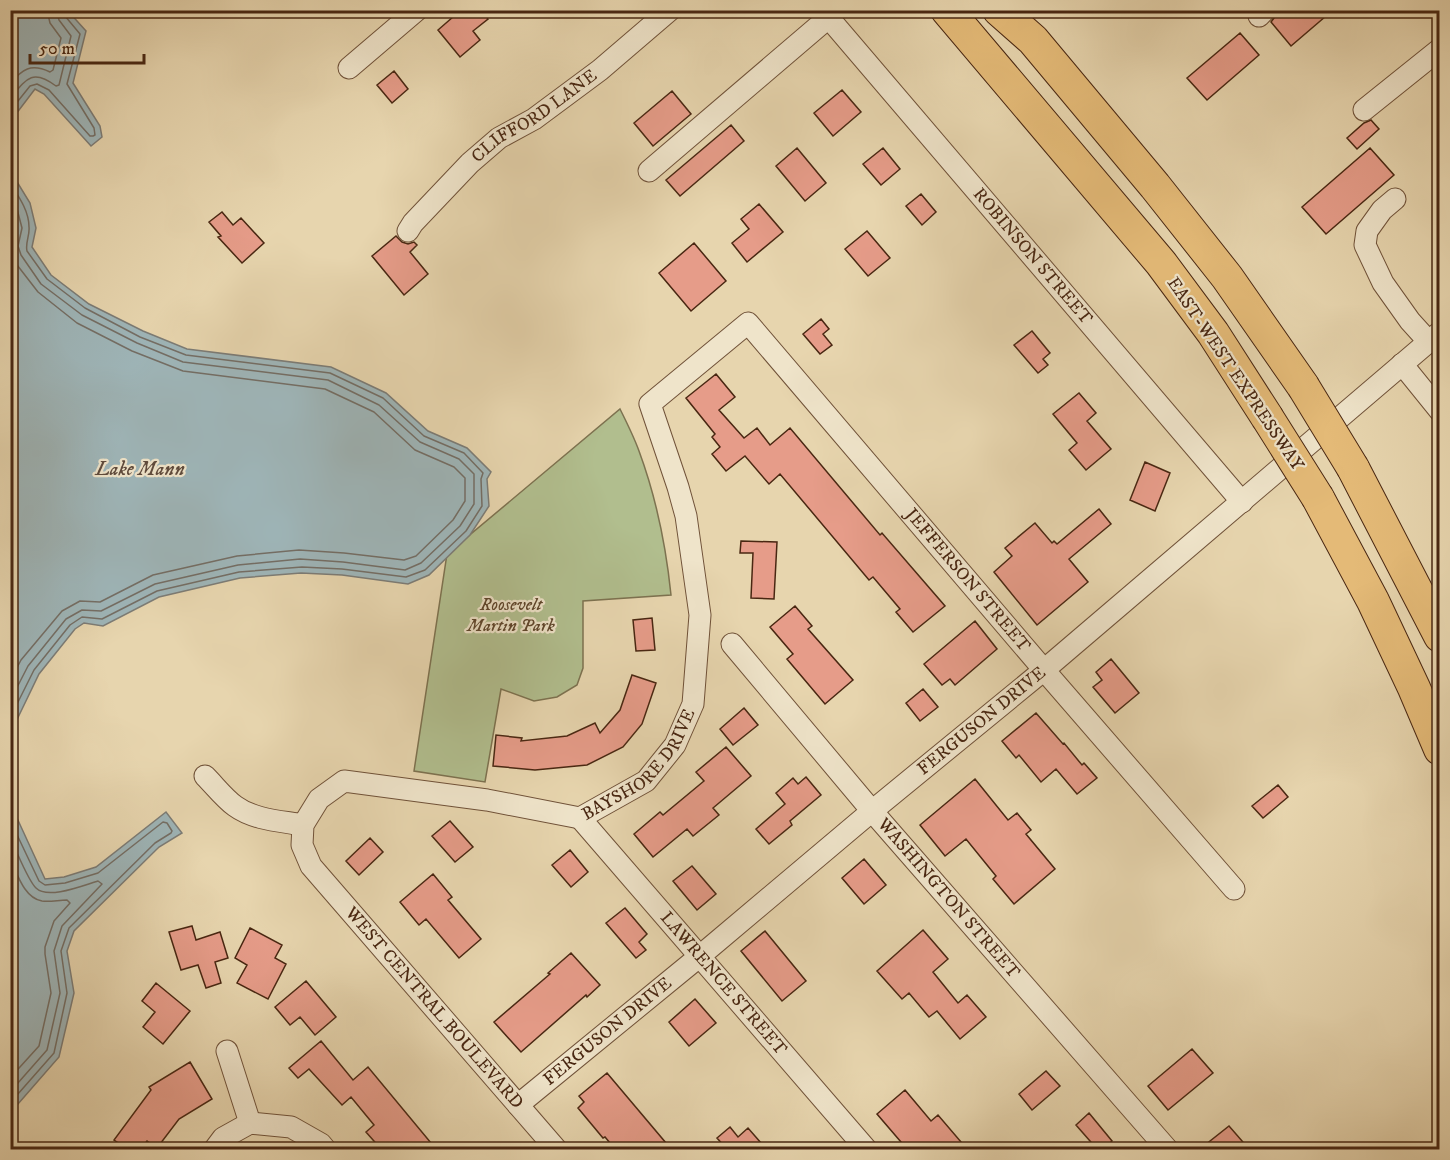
<svg xmlns="http://www.w3.org/2000/svg" width="1450" height="1160" font-family="'IM FELL DW Pica',serif">
  <style>
    .green { fill: #b1be8e; stroke: #7d7250; stroke-width: 1.5 }
    .water { fill: #9eb5b8; stroke: #7c7c76; stroke-width: 1.5 }
    .lines { fill: none; stroke-linecap: round; stroke-linejoin: round }
    .shore { stroke: #746e65; stroke-width: 1.5 }
    .building { fill: #e69c89; stroke: #492712; stroke-width: 1.5 }
    .minor-casing { stroke: #705239; stroke-width: 23 }
    .highway-casing { stroke: #492712; stroke-width: 34 }
    .minor { stroke: #efe4ca; stroke-width: 21 }
    .highway { stroke: #e4ba77; stroke-width: 32 }
    .highway-bridge-casing { stroke: #492712; stroke-width: 34; stroke-linecap: butt }
    .highway-bridge { stroke: #e4ba77; stroke-width: 32 }
    .labels { text-anchor: middle; dominant-baseline: central; stroke-width: 4.5; stroke-linejoin: round; paint-order: stroke }
    .street-label { font-size: 18px; fill: #492712; stroke: #efe4ca }
    .park-label { font-size: 18px; font-style: italic; fill: #5e452b; stroke: #efe4ca }
    .water-label { font-size: 20px; font-style: italic; fill: #5e4a3c; stroke: #efe4ca }
  </style>
  <rect width="100%" height="100%" fill="#e7d5ae"/>
  <filter id="stains"><feTurbulence type="fractalNoise" baseFrequency=".00333" numOctaves="4"/><feColorMatrix values="0 0 0 0 .2 0 0 0 0 .09 0 0 0 0 .02 0 0 0 .5 -.17"/></filter>
  <radialGradient id="worn" r=".72"><stop offset=".6" stop-color="#630" stop-opacity="0"/><stop offset="1" stop-color="#630" stop-opacity=".3"/></radialGradient>
  <path class="green" d="M620 409C627 423 634 437 639 451 656 497 666 546 671 595L583 601V668L577 685 557 697 534 701 501 689 485 782 414 771 447 554Z"/>
  <path class="water" d="M11 10 68 11 86 31 73 83 100 126 102 137 91 146 44 94 35 89 16 114 11 119Z
    M11 172 30 203 36 228 32 247 51 275 89 304 143 331 187 349 331 367 386 393 428 431 467 448 491 472 487 479 489 506 470 535 429 575 408 584 342 575 301 573 240 578 159 597 103 626 84 623 75 629 39 674 11 732Z
    M11 805 45 879 64 877 96 867 166 812 182 833 159 847 74 931 67 951 74 993 59 1057 11 1112Z"/>
  <g class="lines">
    <path class="shore" d="M10 84C22 69 31 63 50 72L53 70 61 38 50 23 47 10
      M10 99C26 79 32 68 56 86L59 85 71 36 59 20 56 10
      M10 111 30 86 37 84 49 90 90 136H93L95 135 94 128 67 84 80 34 65 16 64 10
      M10 183C19 197 29 211 29 227 30 235 25 243 27 251L47 279 85 308 140 337 186 355 330 373 383 398 424 436 464 453 483 473 481 479 482 506 466 531 425 570 406 577 342 569 302 567 239 572 157 591 102 619 82 617 70 625 34 670 10 718
      M10 197 17 209 22 228 18 246 21 255 41 284 82 315 137 343 183 362 328 380 379 405 420 442 459 459 474 474V504L460 526 421 563 405 570 343 562 300 559 238 565 155 584 101 611 82 610 66 619 28 666 10 701
      M10 254 14 261 38 292 77 323 132 351 183 371 325 389 374 412 415 450 454 467 465 478V501L453 520 416 556 404 560 344 553 299 550 237 556 153 575 100 602 80 601 62 611 21 660 10 681
      M10 820 39 881 45 885 65 883 98 873 163 822 167 823 172 831 171 833 155 843 69 928 61 951 67 993 54 1053 10 1103
      M10 838C16 849 28 881 36 888 48 900 84 885 98 881L102 884 62 926 54 951 60 993 47 1050 10 1092
      M10 859C17 873 24 898 42 901 50 902 59 900 67 900L70 903 54 921 45 947V954L51 993 39 1046 10 1078"/>
  </g>
  <path class="building" d="M461 10H482L488 19 473 31 480 40 460 57 438 30Z
    M1277 10H1333L1291 46 1271 22 1277 14Z
    M1240 33 1259 55 1207 100 1187 78Z
    M394 71 408 89 392 103 377 85Z
    M842 90 861 112 833 136 814 113Z
    M672 91 691 114 653 146 634 123Z
    M1371 120 1379 129 1357 149 1347 138 1364 123Z
    M731 125 744 141 680 196 666 180Z
    M797 148 826 183 805 201 776 166Z
    M883 148 900 169 881 185 863 164Z
    M1370 148 1394 175 1326 234 1302 207Z
    M921 194 936 212 922 225 906 206Z
    M759 204 783 232 747 262 732 243 749 229 741 219Z
    M222 212 233 225 241 218 264 243 242 263 218 237 221 236 209 222Z
    M867 231 890 258 868 276 845 249Z
    M396 236 402 242 408 244 414 242 417 245 410 252 428 274 404 295 372 256Z
    M694 243 726 281 691 311 659 273Z
    M821 319 829 329 823 334 832 345 820 354 803 334Z
    M1032 331 1050 353 1043 359 1048 365 1038 373 1014 345Z
    M716 374 735 397 719 410 744 438 757 428 770 445 790 428 880 535 882 533 945 606 913 632 896 612 900 609 873 577 869 580 780 474 769 484 745 456 726 471 712 454 720 447 712 437 715 434 686 398Z
    M1079 393 1096 413 1087 421 1111 449 1086 470 1069 450 1077 443 1053 414Z
    M1145 462 1170 473 1155 511 1130 500Z
    M1099 509 1111 524 1069 559 1088 582 1037 625 994 572 1012 556 1005 548 1035 523 1052 543 1054 541 1057 544Z
    M741 541 777 542 774 599 751 598 753 553H740Z
    M795 606 812 626 808 629 853 680 825 704 787 659 793 654 770 627Z
    M652 618 655 650 636 651 633 620Z
    M975 621 997 649 955 685 950 679 942 685 924 664Z
    M1111 659 1139 693 1115 713 1093 687 1102 680 1096 672Z
    M632 675 656 683 642 724 623 747 587 765 535 770 493 766 496 735 522 738 521 741 567 736 595 723 600 733 620 710Z
    M923 689 938 707 920 721 906 703Z
    M744 708 758 725 733 745 720 729Z
    M1036 713 1063 744 1064 743 1082 765 1084 763 1097 778 1077 794 1056 769 1041 782 1019 755 1016 758 1002 741Z
    M726 747 751 776 713 808 719 815 693 836 687 829 653 857 634 834 660 812 663 815 704 781 696 772Z
    M806 777 821 795 790 821 792 825 769 844 756 829 785 804 776 793 793 778 798 784Z
    M975 779 1008 820 1017 813 1031 830 1026 834 1055 869 1014 904 993 879 996 876 966 839 945 856 920 825Z
    M1278 785 1288 797 1263 818 1252 806Z
    M450 821 473 847 455 862 432 836Z
    M370 838 383 852 359 875 346 861Z
    M570 850 588 872 571 887 552 865Z
    M864 859 886 885 864 904 842 878Z
    M692 866 716 894 697 910 673 881Z
    M433 874 452 897 448 900 481 939 459 958 426 919 419 925 400 902Z
    M625 908 647 934 639 942 646 950 636 958 606 923Z
    M192 926 196 940 220 932 228 958 215 962 221 983 206 988 198 965 181 970 169 932Z
    M250 928 282 945 275 958 286 964 268 999 237 983 247 965 235 958Z
    M923 930 948 959 933 972 958 1003 967 995 986 1017 960 1039 937 1011 929 1017 909 993 902 999 877 971Z
    M765 931 806 981 782 1001 741 951Z
    M571 953 600 985 587 997 586 995 521 1052 494 1022 550 974 548 973Z
    M306 981 336 1017 315 1035 300 1017 290 1025 275 1007Z
    M156 983 190 1011 163 1044 143 1027 155 1012 142 1001Z
    M695 999 716 1023 689 1046 669 1022Z
    M321 1041 353 1080 368 1067 436 1149H381L366 1132 374 1125 351 1097 342 1105 309 1069 298 1078 289 1068Z
    M1192 1049 1213 1073 1168 1110 1148 1086Z
    M190 1062 212 1099 179 1119 157 1148 147 1141 141 1149H110L117 1142 114 1140 151 1090 149 1087Z
    M1046 1071 1060 1086 1032 1110 1019 1094Z
    M607 1073 666 1143 658 1149H615L605 1137 603 1138 578 1108 584 1102 579 1096Z
    M905 1090 931 1121 938 1115 967 1149H907L877 1114Z
    M1089 1113 1112 1141 1102 1149H1097L1076 1125Z
    M1229 1126 1249 1149H1200Z
    M730 1127 738 1137 748 1128 761 1143 753 1149H723L725 1147 717 1138Z"/>
  <g class="lines">
    <defs>
      <g id="minor">
        <path id="s1" d="M822 10 1242 502"/>
        <path d="M1259 16 1265 10"/>
        <path d="M349 68 417 10"/>
        <path d="M1364 110 1440 49"/>
        <path d="M649 171 828 18"/>
        <path d="M1395 199 1382 210 1367 231 1365 245 1383 283 1410 321 1429 342"/>
        <path id="s2" d="M408 231 413 223 470 163 499 138 534 119 600 70 670 10"/>
        <path d="M1402 364 1440 411"/>
        <path id="s3" d="M732 644 872 811 1168 1150"/>
        <path d="M205 776C215 786 224 798 235 806 254 820 281 821 303 825"/>
        <path id="s4" d="M580 818 867 1150"/>
        <path d="M227 1051 250 1123"/>
        <path id="s5" d="M518 1105 700 956 872 811 1044 670 1440 332"/>
        <path d="M250 1123 291 1127 321 1144 326 1150"/>
        <path d="M214 1150 223 1138 250 1123"/>
        <path id="s6" d="M557 1150 311 866 302 845 303 825 319 799 344 781 487 800 580 818 646 781 675 745 693 704 700 615 686 516 678 487 650 404 748 323 1044 670 1234 889"/>
      </g>
      <path id="highway" d="M947 10 1161 263 1213 333 1267 417
        M999 10 1033 40 1155 186 1227 277 1303 386
        M1353 468 1440 636
        M1318 498 1373 601 1414 688 1440 749"/>
    </defs>
    <use href="#minor" class="minor-casing"/>
    <use href="#highway" class="highway-casing"/>
    <use href="#minor" class="minor"/>
    <use href="#highway" class="highway"/>
    <defs>
      <path id="highway-bridge" d="M1303 386 1353 468
        M1267 417 1318 498"/>
    </defs>
    <use href="#highway-bridge" class="highway-bridge-casing"/>
    <use href="#highway-bridge" class="highway-bridge"/>
  </g>
  <g class="labels">
    <g class="street-label">
      <text stroke="none"><textPath href="#s2" startOffset="172">CLIFFORD LANE</textPath></text>
      <text stroke="none"><textPath href="#s1" startOffset="324">ROBINSON STREET</textPath></text>
      <text transform="translate(1235 374) rotate(56)">EAST-WEST EXPRESSWAY</text>
      <text stroke="none"><textPath href="#s6" startOffset="1658">JEFFERSON STREET</textPath></text>
      <text stroke="none"><textPath href="#s5" startOffset="602">FERGUSON DRIVE</textPath></text>
      <text stroke="none"><textPath href="#s6" startOffset="801">BAYSHORE DRIVE</textPath></text>
      <text stroke="none"><textPath href="#s3" startOffset="334">WASHINGTON STREET</textPath></text>
      <text stroke="none"><textPath href="#s4" startOffset="219">LAWRENCE STREET</textPath></text>
      <text transform="translate(434 1008) rotate(49)">WEST CENTRAL BOULEVARD</text>
      <text stroke="none"><textPath href="#s5" startOffset="116">FERGUSON DRIVE</textPath></text>
    </g>
    <g class="park-label">
      <text x="511" y="605">Roosevelt<tspan x="511" dy="21">Martin Park</tspan></text>
    </g>
    <g class="water-label">
      <text x="140" y="469">Lake Mann</text>
    </g>
  </g>
  <rect width="1450" height="1160" fill="none" stroke="#e7d5ae" stroke-width="36"/>
  <rect x="12" y="12" width="1426" height="1136" fill="none" stroke="#492712" stroke-width="3"/>
  <rect x="18" y="18" width="1414" height="1124" fill="none" stroke="#492712" stroke-width="1.5"/>
  <path d="M30 54v9h114v-9" fill="none" stroke="#492712" stroke-width="3"/>
  <text x="39" y="54" font-size="18" fill="#492712" stroke="#efe4ca" stroke-width="4.5" paint-order="stroke">50 m</text>
  <rect width="100%" height="100%" filter="url(#stains)"/>
  <rect width="100%" height="100%" fill="url(#worn)"/>
</svg>
